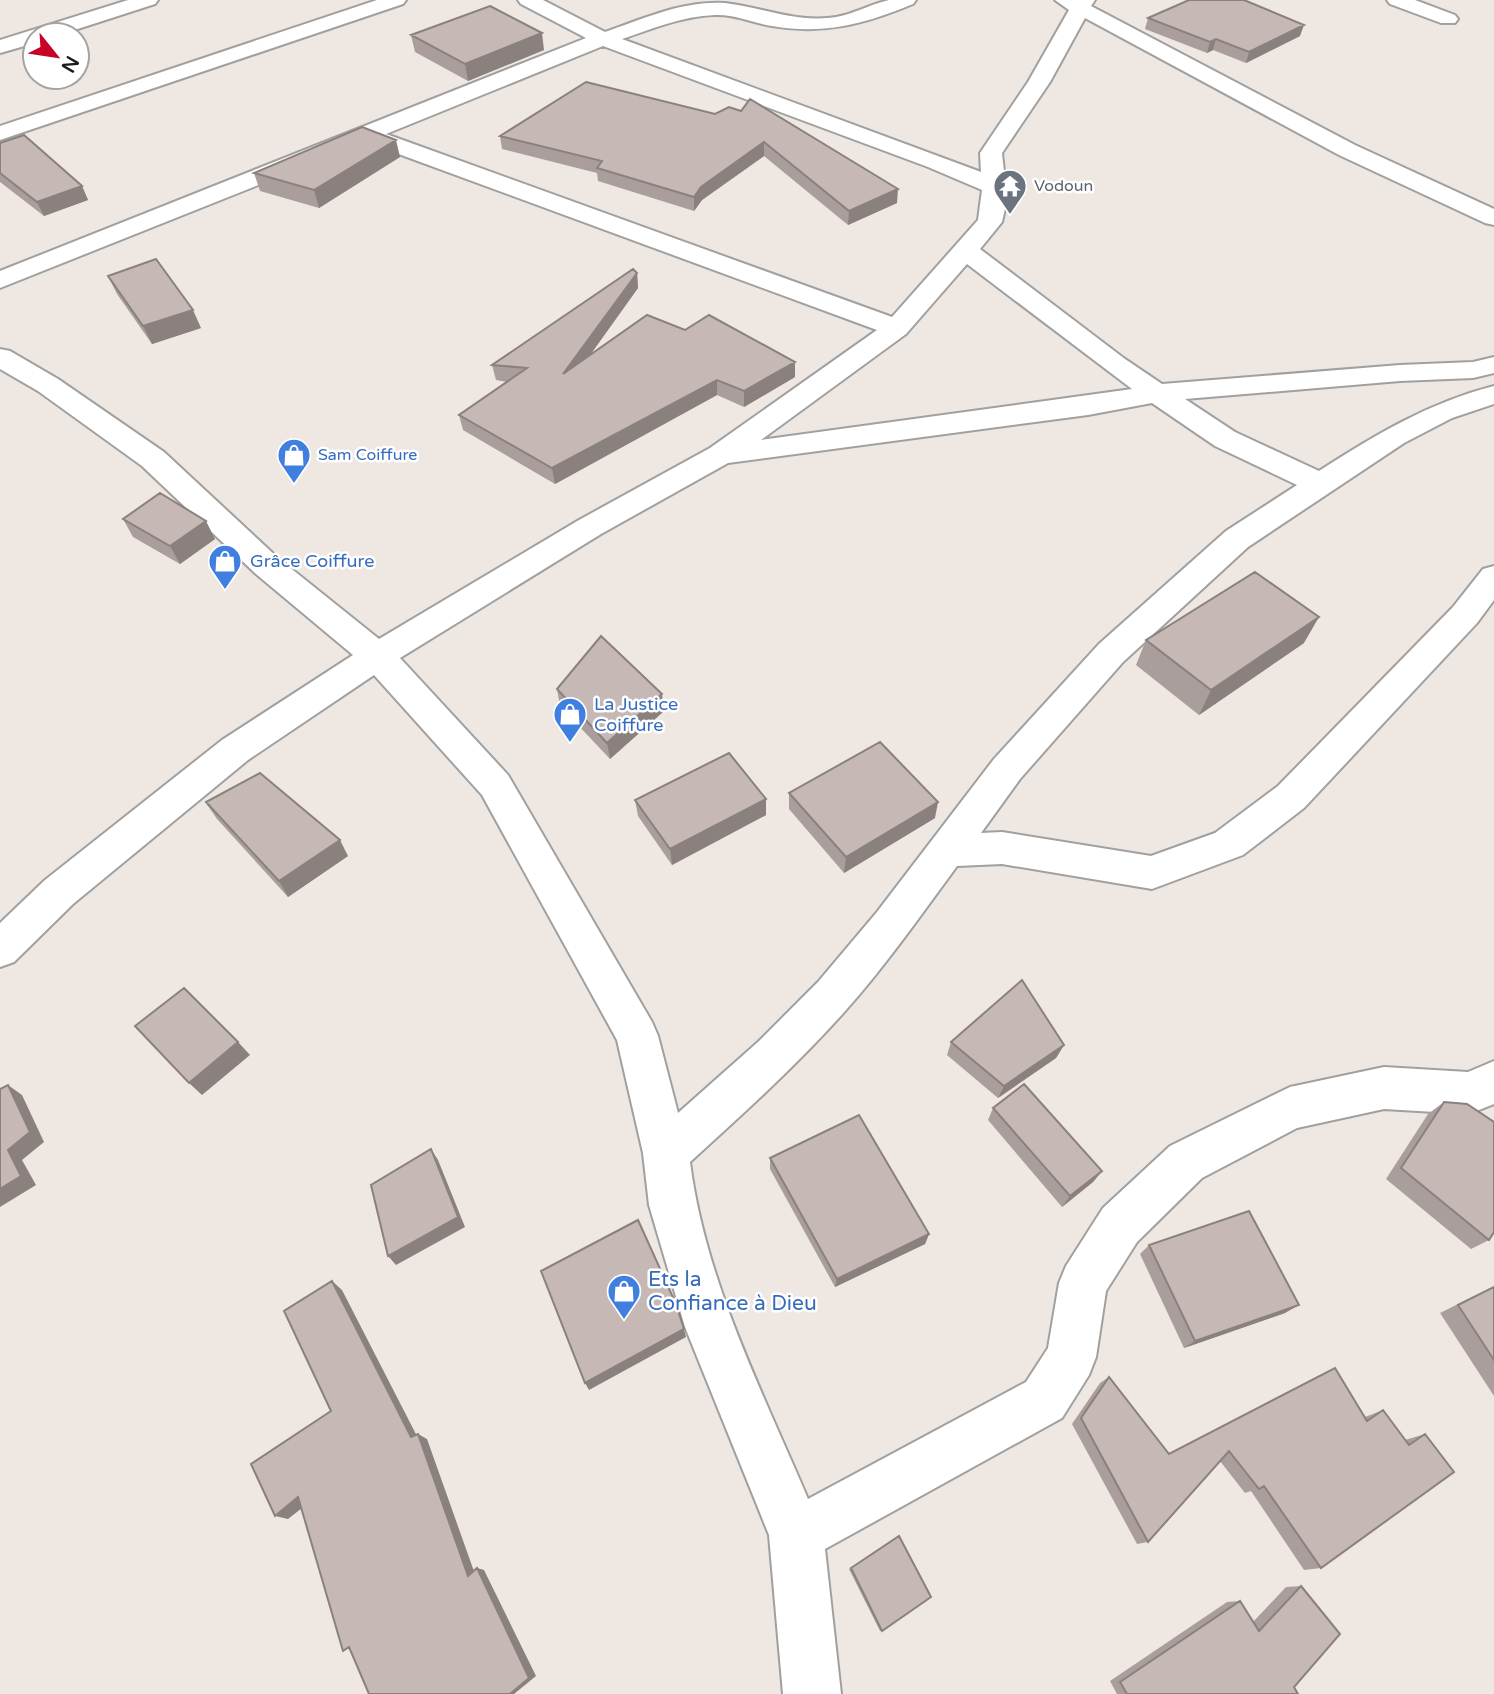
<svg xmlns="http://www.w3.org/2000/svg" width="1494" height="1694" font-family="'Varela Round',sans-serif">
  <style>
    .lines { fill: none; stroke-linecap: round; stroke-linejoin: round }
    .minor-casing { stroke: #a0a0a0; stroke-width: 4 }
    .minor { fill: #fff; fill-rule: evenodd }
    .wall { fill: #a99e9c }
    .shaded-wall { fill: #8a817f }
    .building { fill: #c5b8b5; stroke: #8a817f; stroke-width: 2 }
    .labels { text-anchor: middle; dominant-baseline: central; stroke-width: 5; stroke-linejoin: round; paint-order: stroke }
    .far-worship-label { font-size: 16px; fill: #5b616d; stroke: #fff; text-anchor: start }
    .far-shop-label { font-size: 16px; fill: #366cbe; stroke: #fff; text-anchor: start }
    .shop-label { font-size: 18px; fill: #366cbe; stroke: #fff; text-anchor: start }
    .near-shop-label { font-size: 21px; fill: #366cbe; stroke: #fff; text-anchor: start }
  </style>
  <rect width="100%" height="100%" fill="#eee7e2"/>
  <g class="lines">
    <defs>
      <path id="minor" d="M128 0H158L155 4 59 35H35V43L0 53V40Z
        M377 0H406L403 4 0 140V126Z
        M518 0H543L605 32C642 19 684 0 725 3 760 7 791 21 827 18 849 17 867 5 889 0 897 0 907 0 916 0L913 4C865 24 824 35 772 26 753 23 735 14 715 15 682 16 652 29 622 39L981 172 980 153 1028 82 1069 10 1055 0H1095L1091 6 1355 145 1494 209V225L1485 223 1339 155 1085 18 1050 82 1002 153 1007 200 1002 222 980 249 1125 359 1162 384 1400 365 1473 362 1494 357V373L1473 378 1400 381 1185 399 1235 432 1319 471C1375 435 1428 403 1494 386V404L1452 418 1404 443 1248 547 1123 662 1020 779 981 833 1002 832 1151 856 1215 833 1278 786 1453 607 1483 569 1494 566V600L1477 623 1304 808 1243 855 1152 889 1002 864 957 866C921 915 886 965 846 1010 798 1064 744 1113 690 1162 705 1280 762 1391 808 1499L1026 1382 1048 1348 1059 1283 1066 1266 1103 1208 1170 1146 1290 1087 1384 1067 1468 1072 1494 1061V1104L1469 1114 1384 1109 1297 1128 1202 1178 1137 1242 1106 1291 1096 1357 1089 1375 1062 1418 825 1549 841 1694H783L769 1535 685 1327 649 1205 643 1153 617 1040 482 795 374 675 248 760 73 904 14 962 0 967V923L45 880 222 740 353 655 256 574 142 466 38 391 0 369V349L10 351 58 379 164 452 278 558 379 639 579 520 710 448 877 330 366 142 0 288V271L586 38 521 4ZM603 46 928 167 982 190 978 220 892 317 386 134ZM967 264 1132 389 761 440 906 334ZM1152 403 1215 446 1297 485 1226 531 1099 644 994 759 877 912 818 982 758 1042 678 1113 658 1036 652 1022 508 775 400 658 601 534 728 463 1088 415Z
        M1387 0H1415L1455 15 1458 19 1455 23H1441L1390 4Z"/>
    </defs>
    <use href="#minor" class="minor-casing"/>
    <use href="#minor" class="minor"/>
  </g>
  <path class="wall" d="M1148 18 1300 36 1246 63 1213 50 1207 53 1145 29Z
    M411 35 544 50 468 81 415 52Z
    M715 114 897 203 848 225 764 156 702 200 694 211 598 181 597 173 502 149 500 136Z
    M0 143 82 186 88 200 44 216 0 182Z
    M400 157 319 208 260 191 254 173Z
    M637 273 638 288 590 355 795 377 744 407 717 395 555 484 463 430 459 415 507 382 496 380 492 365Z
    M108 276 201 328 152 344 117 294Z
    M123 519 215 539 180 564 133 537Z
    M1146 640 1304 643 1199 715 1136 665Z
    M557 689 664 711 610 759 560 706Z
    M789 793 935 818 844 873 789 809Z
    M766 799V815L672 865 638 816 635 800Z
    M206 803 348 856 288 897 217 819Z
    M951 1042 1064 1045 1056 1058 998 1098 947 1055Z
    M1444 1102 1489 1240 1471 1249 1386 1179 1428 1114Z
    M993 1108 1102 1171 1093 1182 1062 1207 988 1120Z
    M770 1158 929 1234 925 1244 835 1287 770 1169Z
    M1149 1245 1285 1313 1184 1348 1140 1254Z
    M1494 1286V1396L1440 1313Z
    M1335 1368 1365 1417 1383 1410 1405 1440 1425 1434 1321 1568 1304 1570 1251 1491 1245 1493 1220 1461 1148 1542 1137 1544 1072 1424 1100 1383 1109 1377 1168 1454 1320 1375Z
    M899 1536 882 1631H880L849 1569Z
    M1301 1586 1294 1687 1298 1694H1117L1110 1681 1227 1602 1240 1601 1253 1622 1286 1587Z"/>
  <path class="shaded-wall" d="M1304 25 1300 36 1246 63 1249 52Z
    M542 33 544 50 468 81 465 64Z
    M1216 39 1213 50 1207 53 1210 42Z
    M396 140 400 157 319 208 314 190Z
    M764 142V156L702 200 694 211V197L701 187Z
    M82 186 88 200 44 216 37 202Z
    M898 189 897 203 848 225 849 211Z
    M637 273 638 288 565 390 563 374Z
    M193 310 201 328 152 344 143 326Z
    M795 362V377L744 407V391Z
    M717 380V395L555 484 552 468Z
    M206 521 215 539 180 564 170 546Z
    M1319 617 1304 643 1199 715 1211 690Z
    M662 694 664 711 610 759 607 743Z
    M766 799V815L672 865 670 849Z
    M938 802 935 818 844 873 846 857Z
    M340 840 348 856 288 897 279 881Z
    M238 1042 250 1055 202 1095 189 1083Z
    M1064 1045 1056 1058 998 1098 1004 1086Z
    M8 1085 22 1095 44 1142 22 1160 36 1185 0 1207V1189Z
    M431 1149 438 1160 465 1227 396 1265 388 1256Z
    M1102 1171 1093 1182 1062 1207 1070 1196Z
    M929 1234 925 1244 835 1287 837 1279Z
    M332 1281 342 1290 420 1442 411 1437Z
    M1299 1305 1285 1313 1184 1348 1195 1341Z
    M684 1329 686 1337 589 1390 585 1383Z
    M418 1434 427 1439 476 1577 468 1576Z
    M298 1497 311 1501 288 1519 275 1516Z
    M477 1568 484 1570 536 1676 514 1694H510Z"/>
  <path class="building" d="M1189 0H1244L1304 25 1249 52 1216 39 1210 42 1148 18Z
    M490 6 542 33 465 64 411 35Z
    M586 82 715 114 729 107 741 111 750 99 898 189 849 211 764 142 701 187 694 197 597 168 602 161 500 136Z
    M362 127 396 140 314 190 254 173Z
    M24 135 82 186 37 202 0 173V143Z
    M156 259 193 310 143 326 108 276Z
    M633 269 637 273 563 374 647 315 685 330 709 315 795 362 744 391 717 380 552 468 459 415 527 368 492 365Z
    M160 493 206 521 170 546 123 519Z
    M1255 572 1319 617 1211 690 1146 640Z
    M601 636 662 694 607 743 557 689Z
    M880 742 938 802 846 857 789 793Z
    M729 753 766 799 670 849 635 800Z
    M260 773 340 840 279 881 206 802Z
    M1022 980 1064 1045 1004 1086 951 1042Z
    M184 988 238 1042 189 1083 135 1026Z
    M1024 1084 1102 1171 1070 1196 993 1108Z
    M8 1085 30 1132 8 1150 21 1176 0 1189V1089Z
    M1444 1102 1467 1104 1494 1122V1232L1489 1240 1401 1168Z
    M859 1115 929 1234 837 1279 770 1158Z
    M431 1149 458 1217 388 1256 371 1185Z
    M1249 1211 1299 1305 1195 1341 1149 1245Z
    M638 1220 676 1304 684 1329 585 1383 541 1271Z
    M332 1281 411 1437 418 1434 468 1576 477 1568 529 1678 510 1694H369L349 1647 343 1651 298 1497 275 1516 251 1464 331 1411 284 1311Z
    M1494 1287V1360L1458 1305Z
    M1335 1368 1367 1421 1383 1410 1409 1445 1425 1434 1454 1472 1321 1568 1264 1486 1259 1489 1229 1451 1148 1542 1081 1418 1109 1377 1169 1454Z
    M899 1536 931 1597 882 1631 851 1568Z
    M1301 1586 1340 1634 1294 1687 1298 1694H1127L1120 1682 1240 1601 1259 1631Z"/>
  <defs>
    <symbol id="temple-pin" viewBox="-11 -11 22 30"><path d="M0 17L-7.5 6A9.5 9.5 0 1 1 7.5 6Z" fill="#6b7280" stroke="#fff"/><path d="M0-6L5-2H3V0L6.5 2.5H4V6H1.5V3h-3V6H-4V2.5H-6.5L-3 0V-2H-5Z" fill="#fff"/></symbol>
    <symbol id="shop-pin" viewBox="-11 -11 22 30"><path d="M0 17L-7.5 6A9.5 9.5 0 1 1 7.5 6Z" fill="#3f7fe0" stroke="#fff"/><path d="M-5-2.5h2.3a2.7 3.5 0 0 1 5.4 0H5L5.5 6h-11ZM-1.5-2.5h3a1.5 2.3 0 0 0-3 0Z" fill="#fff"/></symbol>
  </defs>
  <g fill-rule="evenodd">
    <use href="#temple-pin" x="991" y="167" width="38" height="52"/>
    <use href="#shop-pin" x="275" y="436" width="38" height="52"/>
    <use href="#shop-pin" x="206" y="542" width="38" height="52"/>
    <use href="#shop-pin" x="551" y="695" width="38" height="52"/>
    <use href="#shop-pin" x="605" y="1272" width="38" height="52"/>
  </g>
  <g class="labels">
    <g class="far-worship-label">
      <text x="1034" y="186">Vodoun</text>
    </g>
    <g class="far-shop-label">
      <text x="318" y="455">Sam Coiffure</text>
    </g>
    <g class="shop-label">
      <text x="250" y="561">Grâce Coiffure</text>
      <text x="594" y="704">La Justice<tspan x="594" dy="21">Coiffure</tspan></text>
    </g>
    <g class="near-shop-label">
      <text x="648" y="1279">Ets la<tspan x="648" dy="24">Confiance à Dieu</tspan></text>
    </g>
  </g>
  <g transform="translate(56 56) rotate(120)"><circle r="33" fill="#ffffff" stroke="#a4a4a4" stroke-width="2"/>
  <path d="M0-5L12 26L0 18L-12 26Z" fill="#c70128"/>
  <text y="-10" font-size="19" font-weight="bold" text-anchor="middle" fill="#1c1c1c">N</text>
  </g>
</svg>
